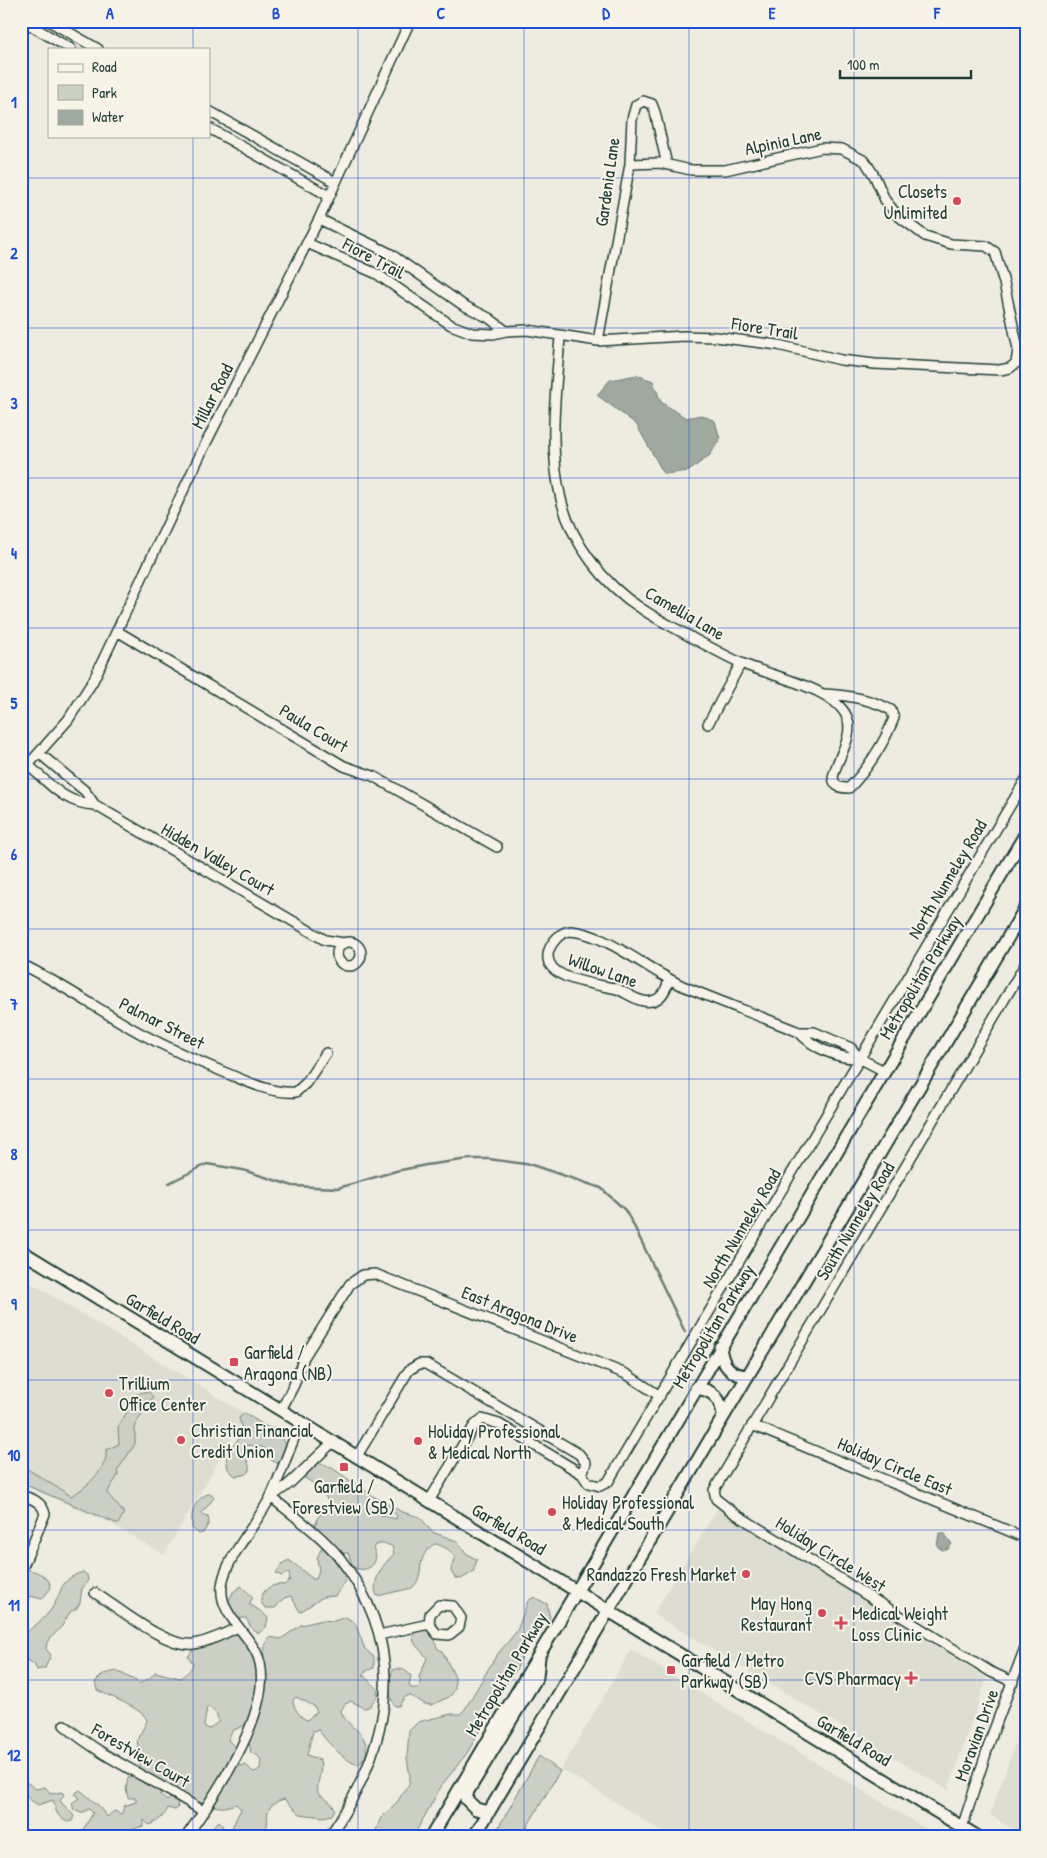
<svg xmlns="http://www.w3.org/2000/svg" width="1047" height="1858" font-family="'Patrick Hand',sans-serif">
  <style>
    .built { fill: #ddddd2 }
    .green { fill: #cccfc4; stroke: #76867c; fill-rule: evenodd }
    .water { fill: #9fa99f; stroke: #6c7e74 }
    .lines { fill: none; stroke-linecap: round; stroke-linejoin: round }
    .stream { stroke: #6c7e74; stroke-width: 2.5 }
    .minor-casing { stroke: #1f3d34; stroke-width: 12 }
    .major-casing { stroke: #1f3d34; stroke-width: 15 }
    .minor { stroke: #f7f3e8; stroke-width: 9 }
    .major { stroke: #f7f3e8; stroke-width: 11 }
    .grid { fill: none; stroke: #1d4ed8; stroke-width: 1; stroke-opacity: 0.55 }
    .poi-dot { fill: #d1495b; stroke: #f7f3e8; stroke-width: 2 }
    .labels { text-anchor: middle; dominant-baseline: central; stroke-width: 4; stroke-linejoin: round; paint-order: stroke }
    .street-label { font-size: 18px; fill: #1f3d34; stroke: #f7f3e8 }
    .poi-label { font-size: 18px; fill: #1f3d34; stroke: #f7f3e8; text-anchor: start }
    .neatline { fill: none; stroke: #1d4ed8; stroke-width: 2 }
    .grid-label { font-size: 16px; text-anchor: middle; font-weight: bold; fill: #1d4ed8 }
  </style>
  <rect width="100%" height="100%" fill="#eeece1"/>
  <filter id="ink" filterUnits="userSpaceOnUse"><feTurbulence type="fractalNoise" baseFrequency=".02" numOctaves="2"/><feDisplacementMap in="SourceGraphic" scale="10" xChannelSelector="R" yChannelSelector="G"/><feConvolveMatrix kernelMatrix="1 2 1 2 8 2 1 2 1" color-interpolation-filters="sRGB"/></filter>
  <g filter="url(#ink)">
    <path class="built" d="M21 1277 246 1414 164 1555 114 1525 21 1484Z
      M718 1508 987 1678 948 1790 653 1614Z
      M631 1650 934 1834 935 1837H671L565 1771H560Z
      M1026 1713V1837L990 1815Z"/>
    <path class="green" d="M143 1392H149L153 1397 137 1421 135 1429V1444L117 1471 118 1475 107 1493 124 1513 118 1524 21 1483V1465L71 1496C86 1488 109 1468 106 1450L119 1444 118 1427 138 1394Z
      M245 1413 265 1426 280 1431 286 1446 291 1451 283 1462 279 1464 271 1460 269 1451 262 1447 246 1445 244 1450C247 1464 258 1475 235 1476L228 1469 226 1456C234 1438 247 1442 239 1418Z
      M308 1459 332 1468 373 1496 402 1512 420 1517 432 1532 457 1541 466 1553 477 1560 473 1572 461 1579 455 1578 451 1571C451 1566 454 1565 455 1560 456 1552 440 1544 434 1544 413 1559 427 1574 412 1588L377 1596C370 1582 384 1563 394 1554L392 1546C386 1544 376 1542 373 1548 382 1562 367 1575 353 1567L348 1553H341C348 1576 349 1577 335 1596L323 1597 300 1612 291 1596 284 1598 275 1608H265L261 1602C261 1589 273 1583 284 1585L290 1580 289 1572 281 1576 276 1573 283 1563 289 1560 313 1579H316L319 1570 317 1558 323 1545 315 1531 317 1519 329 1503 321 1488 303 1477 305 1463ZM375 1501 397 1515 396 1519 375 1513 371 1504Z
      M208 1494H212L214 1498 201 1514 208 1516 209 1523 203 1533 199 1534 192 1528C191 1513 193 1500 208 1494Z
      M21 1568C33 1571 49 1573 51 1588L42 1599 29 1596 26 1605 21 1607Z
      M83 1572 87 1575 88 1580 82 1589 80 1603 76 1609 70 1612 62 1626 47 1642 46 1649 51 1655 45 1668 37 1670 34 1664 24 1658 21 1640C29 1627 41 1623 49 1612 63 1596 56 1580 83 1572Z
      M241 1586 253 1597 249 1604 259 1610 268 1618 266 1627 259 1633 252 1629 246 1618H233L228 1603 233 1592Z
      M534 1597 547 1604 550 1618 531 1635 517 1668 503 1689 467 1753 442 1785 413 1837H374L380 1819 397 1802 409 1784 410 1776 407 1758 409 1731 418 1722 451 1714H460L465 1709 496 1656 517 1631 528 1601Z
      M346 1617 355 1623 365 1649 374 1657V1668L366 1671 363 1675 377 1688 378 1695 369 1707 364 1708 351 1701 344 1705 341 1711C348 1731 369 1729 366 1755L359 1765C347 1763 325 1741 319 1730L313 1731 307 1755 320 1760C323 1773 316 1781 318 1793L332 1804 335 1809 332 1815 323 1817 300 1814 284 1799C255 1808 277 1825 260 1836L191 1837 207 1832 219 1821 222 1824 224 1833 228 1836 241 1809 236 1804C231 1805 225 1808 220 1807 200 1805 181 1794 161 1790L160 1795 167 1801 172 1797 177 1801 178 1808 175 1810 168 1808C165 1816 157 1822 149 1825L144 1820V1826L132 1829 134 1834H141L148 1837H86L83 1830 93 1813 89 1809 81 1813 74 1810 72 1803 79 1798 74 1794 80 1790 98 1805 107 1817 114 1811 122 1814 124 1806 136 1802V1798H128L126 1788 128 1778 135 1776 139 1769 140 1759 137 1740 147 1721C145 1709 108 1696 97 1690L95 1682 103 1674 117 1671 140 1683 150 1678 155 1672 180 1678C186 1674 192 1670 193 1663L188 1657 200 1639 236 1632 251 1649 261 1688 266 1686 269 1679C268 1674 265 1673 264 1668 263 1659 263 1643 270 1637L281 1639 301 1625 323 1620 334 1621ZM296 1697 314 1706 317 1712 307 1720C300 1718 293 1707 293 1700ZM207 1707H209L216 1713 219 1721 209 1729 204 1726ZM250 1715 257 1722 249 1742 251 1753 257 1755 261 1760 260 1770 253 1772 246 1765 238 1766 240 1752 228 1740 232 1731 247 1724Z
      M421 1627C434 1631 434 1637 437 1648L442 1651 455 1677V1690L449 1697 431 1705 425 1704 409 1695 404 1698 399 1706H395C388 1698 388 1677 394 1669 402 1669 405 1669 411 1676L409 1685 411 1688H418L421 1683 419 1677 427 1658C421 1649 407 1642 416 1629Z
      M539 1756 560 1771 521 1837H493Z
      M26 1782 36 1789 45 1787 51 1794 62 1792 64 1795 60 1801 74 1816 72 1821 67 1822C56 1816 56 1811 53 1800L38 1805 29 1799 22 1788Z"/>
    <path class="water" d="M637 375 653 381 661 402 686 418 701 415 715 421 720 439 710 455 689 471 664 474 636 424 597 395 610 380Z
      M939 1533H944L952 1544 947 1550H942L937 1546Z"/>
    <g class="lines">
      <path class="stream" d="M169 1183 207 1164 243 1170 293 1186 338 1188 396 1171 426 1165 469 1159H489L532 1165 601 1188 625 1210 634 1226 685 1332"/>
      <defs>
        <path id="minor" d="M23 21 71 49
          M49 21 98 49
          M209 111 335 182
          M209 128 329 196
          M319 219 389 253 463 305 489 318 506 331
          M307 243 377 274 451 325 472 333 493 334 506 331 527 330 598 341 684 336 716 337 778 345 841 360 875 364 1000 370 1010 368 1016 363 1018 349 1004 283 995 252 986 246 951 244 925 236 897 215 885 200 875 177 865 161 842 149 822 148 725 170H691L660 163 630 164
          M560 337C556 391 548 446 561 499 571 542 604 585 642 609 658 620 677 629 694 639 710 647 725 656 741 663 769 676 839 688 848 720 853 740 836 759 833 778 835 787 840 788 849 788 867 770 885 742 894 718L891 710C871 699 847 695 824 694
          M598 341 630 164 632 119 636 105 643 101 652 104 655 112 667 165
          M117 631 344 766 373 776 497 847
          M708 724 741 663
          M39 753 85 791 95 805 325 940 344 943
          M28 765C50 784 65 804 95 805
          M21 773 68 720 93 681 203 449 319 219 410 21
          M337 954a12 12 0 1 1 24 0a12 12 0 1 1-24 0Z
          M21 964C63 984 100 1011 140 1033 168 1048 197 1061 226 1073 248 1082 272 1094 296 1092L306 1083 326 1053
          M669 979C667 988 662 999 652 1001 640 1004 628 993 617 989 601 984 539 981 549 950 552 942 561 931 571 931 608 934 649 971 683 986 721 1002 760 1016 799 1032
          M859 1058C838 1059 813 1048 799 1032H814L851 1048 859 1058 884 1071
          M281 1410 294 1385 304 1357 350 1284 363 1275 375 1274 626 1374 660 1396
          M752 1425 1026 1538
          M357 1456 409 1370 419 1364H426L579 1454 586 1463 582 1474
          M21 1495C32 1499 42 1501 45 1514L23 1566
          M271 1497C294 1516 320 1534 339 1557 412 1650 391 1746 329 1837
          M271 1497 289 1484 334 1441
          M429 1501 474 1426 482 1419 499 1424 582 1474 588 1483 600 1486 608 1482 1026 779
          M95 1593C119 1608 166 1648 194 1644 210 1641 224 1634 238 1627
          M379 1635 429 1624 437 1634 449 1635 459 1627 461 1618 453 1606 439 1605 430 1614 429 1624
          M1013 1682 991 1672 734 1513 716 1499 714 1490 1026 963
          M64 1725C106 1761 158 1781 204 1812
          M186 1837C214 1797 281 1701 256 1652 245 1630 219 1613 222 1586 224 1560 259 1521 271 1496 282 1472 290 1446 301 1422
          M959 1837 992 1735 1026 1645"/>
        <path id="major" d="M21 1251 978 1837
          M720 1347C722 1364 729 1375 748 1376
          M696 1388C714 1390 722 1400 723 1417
          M489 1812 476 1809 466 1799 468 1791 537 1677 539 1657
          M431 1837 1026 833
          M474 1837 1026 907"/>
      </defs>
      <use href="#minor" class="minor-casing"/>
      <use href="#major" class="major-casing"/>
      <use href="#minor" class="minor"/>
      <use href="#major" class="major"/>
    </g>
  </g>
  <path class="grid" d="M193 21V49M358 21V1837M524 21V1837M689 21V1837M854 21V1837M193 136V1837M21 178H1026M21 328H1026M21 478H1026M21 628H1026M21 779H1026M21 929H1026M21 1079H1026M21 1230H1026M21 1380H1026M21 1530H1026M21 1680H1026"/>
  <g class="poi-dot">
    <circle cx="957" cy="201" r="5"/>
    <rect x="229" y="1357" width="10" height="10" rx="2.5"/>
    <circle cx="109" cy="1393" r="5"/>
    <circle cx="181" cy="1440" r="5"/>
    <circle cx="418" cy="1441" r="5"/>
    <rect x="339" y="1462" width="10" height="10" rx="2.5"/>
    <circle cx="552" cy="1512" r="5"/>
    <circle cx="746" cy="1574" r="5"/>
    <circle cx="822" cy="1613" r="5"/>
    <path d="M838.5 1615.5h5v5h5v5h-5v5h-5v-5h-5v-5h5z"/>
    <rect x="666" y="1665" width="10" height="10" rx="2.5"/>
    <path d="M908.5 1670.5h5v5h5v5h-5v5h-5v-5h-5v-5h5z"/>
  </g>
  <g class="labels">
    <g class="street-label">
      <text transform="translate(783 141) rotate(-12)">Alpinia Lane</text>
      <text transform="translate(607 182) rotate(-82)">Gardenia Lane</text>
      <text transform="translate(374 258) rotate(28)">Fiore Trail</text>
      <text transform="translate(765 328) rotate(9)">Fiore Trail</text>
      <text transform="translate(212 396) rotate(-63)">Millar Road</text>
      <text transform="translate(685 613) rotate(30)">Camellia Lane</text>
      <text transform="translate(314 728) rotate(31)">Paula Court</text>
      <text transform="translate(218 859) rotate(30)">Hidden Valley Court</text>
      <text transform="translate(947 879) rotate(-59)">North Nunneley Road</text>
      <text transform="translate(603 970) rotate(19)">Willow Lane</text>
      <text transform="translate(920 977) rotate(-59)">Metropolitan Parkway</text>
      <text transform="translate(162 1023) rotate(27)">Palmar Street</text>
      <text transform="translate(855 1221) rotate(-59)">South Nunneley Road</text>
      <text transform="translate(741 1228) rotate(-59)">North Nunneley Road</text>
      <text transform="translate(520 1314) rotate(22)">East Aragona Drive</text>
      <text transform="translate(163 1318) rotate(31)">Garfield Road</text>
      <text transform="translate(713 1326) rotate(-59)">Metropolitan Parkway</text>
      <text transform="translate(895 1466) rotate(23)">Holiday Circle East</text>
      <text transform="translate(509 1529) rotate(31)">Garfield Road</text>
      <text transform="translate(831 1554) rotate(32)">Holiday Circle West</text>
      <text transform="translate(506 1674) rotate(-59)">Metropolitan Parkway</text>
      <text transform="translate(976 1735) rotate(-70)">Moravian Drive</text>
      <text transform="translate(854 1740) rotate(31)">Garfield Road</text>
      <text transform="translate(141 1755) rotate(30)">Forestview Court</text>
    </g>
    <g class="poi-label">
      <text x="947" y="191" text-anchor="end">Closets<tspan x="947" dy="21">Unlimited</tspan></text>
      <text x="244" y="1352">Garfield /<tspan x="244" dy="21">Aragona (NB)</tspan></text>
      <text x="119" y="1383">Trillium<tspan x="119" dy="21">Office Center</tspan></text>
      <text x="191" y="1430">Christian Financial<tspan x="191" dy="21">Credit Union</tspan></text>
      <text x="428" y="1431">Holiday Professional<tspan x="428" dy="21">&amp; Medical North</tspan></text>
      <text x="344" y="1486" text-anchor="middle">Garfield /<tspan x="344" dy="21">Forestview (SB)</tspan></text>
      <text x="562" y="1502">Holiday Professional<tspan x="562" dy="21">&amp; Medical South</tspan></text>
      <text x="736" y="1574" text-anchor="end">Randazzo Fresh Market</text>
      <text x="812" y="1603" text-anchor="end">May Hong<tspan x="812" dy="21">Restaurant</tspan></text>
      <text x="852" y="1613">Medical Weight<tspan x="852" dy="21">Loss Clinic</tspan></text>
      <text x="681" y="1660">Garfield / Metro<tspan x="681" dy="21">Parkway (SB)</tspan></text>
      <text x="901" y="1678" text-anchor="end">CVS Pharmacy</text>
    </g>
  </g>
  <rect width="1047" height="1858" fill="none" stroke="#f7f3e8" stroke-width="55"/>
  <rect x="48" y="48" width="162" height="90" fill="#f7f3e8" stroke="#a1aaa0"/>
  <rect x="58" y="64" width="25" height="8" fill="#f7f3e8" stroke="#a1aaa0"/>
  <text x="92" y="72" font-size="15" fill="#1f3d34">Road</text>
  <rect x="58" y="85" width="25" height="15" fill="#cccfc4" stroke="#a1aaa0"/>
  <text x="92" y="98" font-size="15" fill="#1f3d34">Park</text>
  <rect x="58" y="110" width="25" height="15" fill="#9fa99f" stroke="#a1aaa0"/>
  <text x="92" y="122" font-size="15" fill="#1f3d34">Water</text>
  <path d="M840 70v8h131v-8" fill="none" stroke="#1f3d34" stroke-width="2.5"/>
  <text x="847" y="70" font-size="15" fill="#1f3d34" stroke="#f7f3e8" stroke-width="4" paint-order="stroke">100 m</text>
  <rect x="28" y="28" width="992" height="1802" class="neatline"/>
  <g class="grid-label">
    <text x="110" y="19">A</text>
    <text x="276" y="19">B</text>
    <text x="441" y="19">C</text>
    <text x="606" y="19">D</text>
    <text x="772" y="19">E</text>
    <text x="937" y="19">F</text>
    <text x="14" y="108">1</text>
    <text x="14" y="259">2</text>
    <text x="14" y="409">3</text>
    <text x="14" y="559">4</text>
    <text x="14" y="709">5</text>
    <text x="14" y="860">6</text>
    <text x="14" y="1010">7</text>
    <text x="14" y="1160">8</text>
    <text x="14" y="1310">9</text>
    <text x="14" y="1461">10</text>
    <text x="14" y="1611">11</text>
    <text x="14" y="1761">12</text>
  </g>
</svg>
